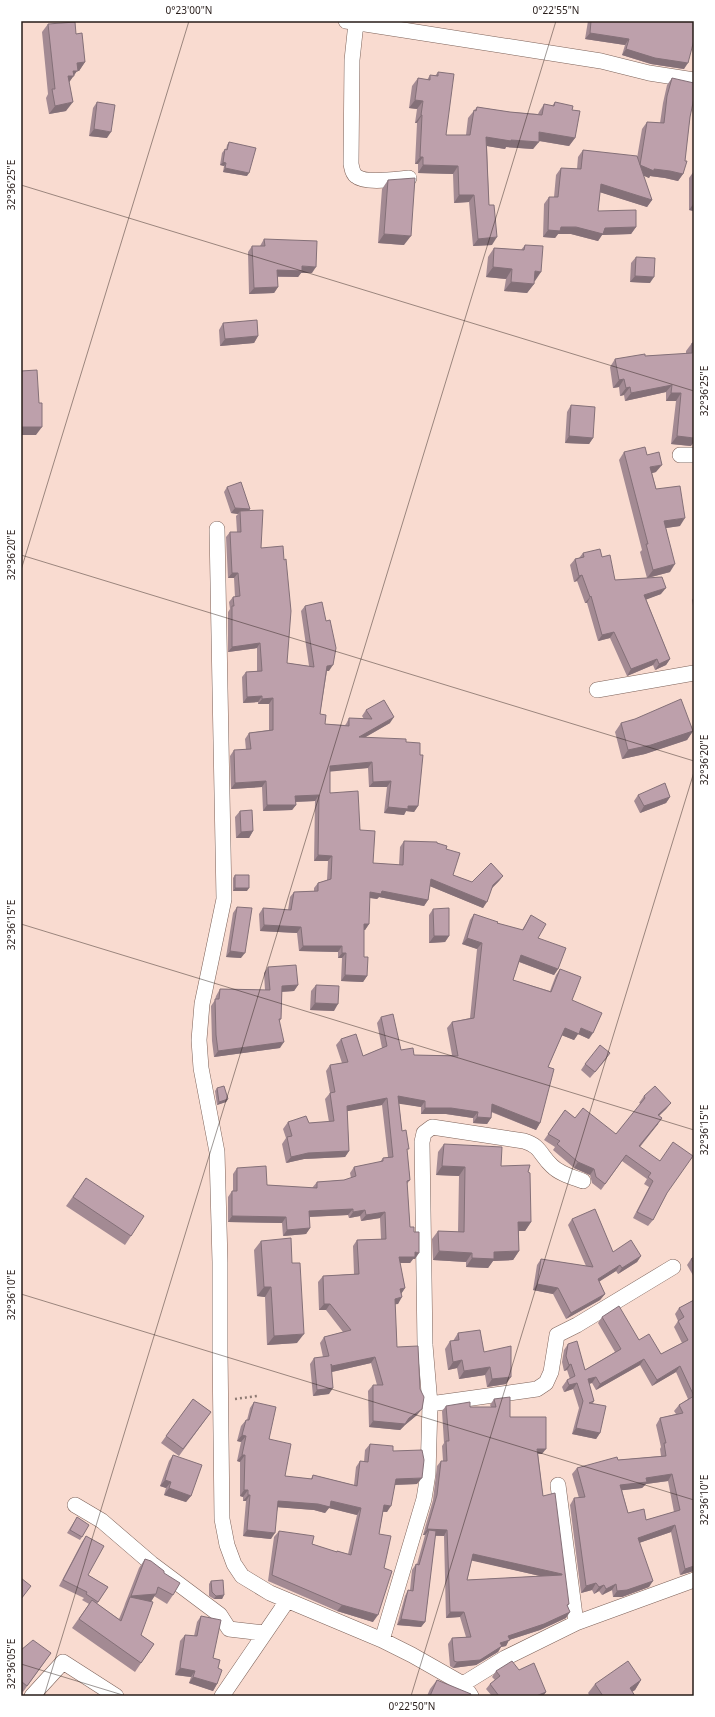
<svg xmlns="http://www.w3.org/2000/svg" width="715" height="1717" font-family="'Noto Sans',sans-serif">
  <style>
    .lines { fill: none; stroke-linecap: round; stroke-linejoin: round }
    .street-casing { stroke: #7d6259; stroke-width: 16 }
    .path { stroke: #8f7b74; stroke-width: 2.5; stroke-dasharray: 2 3; stroke-linecap: butt }
    .street { stroke: #fff; stroke-width: 15 }
    .wall { fill: #a38a93; fill-rule: evenodd }
    .shaded-wall { fill: #847078 }
    .building { fill: #bda0ab; stroke: #847078; fill-rule: evenodd }
    .ticks { fill: none; stroke: #271c19; stroke-width: 1; stroke-opacity: 0.45 }
    .neatline { fill: none; stroke: #271c19; stroke-width: 1.5 }
    .ticks-label { font-size: 10px; text-anchor: middle; fill: #271c19 }
  </style>
  <rect width="100%" height="100%" fill="#f9dbd0"/>
  <g class="lines">
    <defs>
      <path id="street" d="M346 21 601 61 649 73 694 80
        M356 23 352 60 351 164C352 168 352 173 356 176 365 184 397 179 409 178
        M680 455H694
        M217 529 224 899 202 1004 199 1040 201 1068 217 1152 220 1262V1350L222 1519 227 1545 234 1564 242 1576 270 1593 382 1640 412 1655 463 1684 471 1696
        M597 690 694 673
        M430 1404 537 1389 546 1383 551 1372 557 1335 577 1325 673 1267
        M558 1485 576 1623
        M75 1505 102 1521 152 1564 220 1615 229 1629 264 1633
        M382 1640 424 1499 428 1474 430 1404 425 1345 422 1142 424 1133 432 1127 524 1141C541 1146 540 1155 552 1166 560 1174 572 1177 583 1181
        M463 1684 505 1658 576 1623 694 1580
        M32 1696 63 1662 116 1696
        M222 1696 287 1601"/>
    </defs>
    <use href="#street" class="street-casing"/>
    <path class="path" d="M235 1399 257 1396"/>
    <use href="#street" class="street"/>
  </g>
  <path class="wall" d="M588 21H694L684 69 651 64 622 55 625 45 585 39Z
    M48 24 76 34 85 62 79 71H77L69 82 66 111 49 114 46 98 48 94 42 32Z
    M438 72 446 135H466L468 118 477 107 510 112 538 114 539 112 544 104 552 106 555 102 572 110 575 138 569 146 539 141 533 149 506 147 505 149 487 146 489 205 492 245 473 246 469 202 454 203 453 174 418 173V164H415L417 123H415L417 109 409 108 412 86 418 78 427 80 430 75 435 76Z
    M672 78 690 117 683 174 678 181 665 178 650 176 649 178 643 175 652 200 647 207 600 192 598 211 636 227 631 234 602 235 598 241 571 234H558L555 238 543 237 544 204 549 197H554L556 175 561 168 577 169 578 157 583 150 637 158 642 129 647 122 660 123 663 103 667 85Z
    M97 102 107 138 89 136 93 108Z
    M229 142 247 176 223 172 224 166 220 165 222 153 225 149 226 150 227 145Z
    M694 171V211L689 210V178Z
    M388 180 404 245 378 243 382 189Z
    M264 239 312 273H301L298 277H278V287L274 293 249 294 248 252 252 246H260Z
    M525 245 535 281H534V284L527 293 504 291 506 279 486 277 488 257 494 248 521 250Z
    M636 257 650 283 630 282 631 263Z
    M223 323 258 336 254 343 220 346 219 330Z
    M692 343H694L691 446 671 444 676 401H666V392L625 401 624 395 620 396 619 387 613 388 610 367 615 359 645 356 686 354V351Z
    M571 405 593 438 589 444 565 443 567 412Z
    M624 452 647 455 656 472 652 473 656 489 680 526 666 528 670 572 648 578 661 594 646 599 670 659 666 665 655 670 653 665 627 676 610 638 598 641 587 603H585L577 581 574 582 570 565 575 559 579 558 583 553 602 557 615 580 647 578 640 552 642 550 619 460Z
    M227 487 250 509 249 510 261 548 287 663 309 666 301 611 305 606 329 671H327L320 714 325 724 345 725 346 724 349 718 364 719 362 716 366 710 390 723 364 738 406 742 418 806 414 812 406 811 404 815 384 813 387 787H369L368 768 330 771V793L360 830 373 863 399 865 400 847 404 841 437 843 446 849 453 875 472 882 503 876 499 881 492 888 483 908 430 886 428 900 424 906 379 897 377 899 369 898V924L365 930H364V957L367 976 363 982 341 981 342 958H338V952L299 951 297 933 260 931 259 914 263 908 288 910 290 897 294 892 314 891V888L318 883 327 880 328 861H314L315 801 296 802V805L292 810 263 811 262 787 231 789 230 756 234 750H246L245 739 249 733 269 730V704H258V702L243 703 242 677 246 672 257 671V648L228 652V612L230 609 229 602 233 597H235L234 578H228L226 537 230 532H237L236 516 238 514 231 513 224 492Z
    M694 597V611L692 600Z
    M621 723 693 731 687 740 645 754 622 759 615 732Z
    M638 795 670 797 666 803 640 813 634 801Z
    M240 811 253 831 249 838H236L235 817Z
    M235 875 247 891H233V878Z
    M237 907 241 958 226 957 233 913Z
    M433 909 449 936 445 942 429 943V915Z
    M474 914 497 923 522 930 531 915 538 938 558 969 554 975 519 962 513 980 550 991 556 975 560 969 572 1000 589 1039 578 1034 574 1040 562 1035 548 1067 540 1123 536 1130 491 1112V1118L487 1124 473 1123V1118L446 1114H421V1107L399 1103 402 1131 407 1152 410 1180 407 1184 410 1227 415 1259H413L410 1263H400L405 1288 401 1294 398 1304H395L397 1347 417 1415 405 1425 400 1430 369 1427 368 1391 373 1385H377L371 1363 332 1372 329 1394 313 1396 310 1364 314 1358 323 1357 320 1343 324 1337 343 1332 326 1310H319L318 1282 323 1276 354 1274 353 1246 357 1240 381 1239 380 1218 361 1221 360 1216 349 1218 348 1215 310 1217V1228L306 1234 283 1236 282 1223 228 1222V1197L232 1191H233V1174L237 1168 267 1185 312 1188 317 1182 344 1180 351 1178 350 1173 354 1167 380 1162 383 1158 388 1157 382 1105 347 1111 349 1151 345 1157 304 1159 286 1163 282 1144 286 1138 283 1129 288 1122 309 1123 329 1122 325 1099 330 1093 326 1071 330 1065 342 1063 336 1045 341 1039 363 1056 382 1048 377 1023 381 1017 401 1050 414 1055H452L447 1028 452 1022 470 1018 477 949 462 944 470 920Z
    M268 967 298 985 294 991 282 992 281 1019 279 1022 280 1048 214 1057 212 1041 211 1006 215 1000 216 996 220 989 265 990 264 973Z
    M316 985 334 1011 310 1010 311 991Z
    M606 1059 590 1078 581 1070 585 1064Z
    M217 1088 228 1099 226 1102 217 1105 215 1091Z
    M644 1096 671 1103 666 1109 659 1116 658 1124 640 1147 667 1193 653 1220 648 1226 633 1218 649 1187 644 1184 647 1179 622 1161 601 1190 592 1183 590 1175 574 1168 553 1150 555 1147 544 1140 565 1110 575 1118 616 1134 641 1104 639 1103Z
    M444 1144 501 1166 528 1172 531 1222 525 1231H519V1251L513 1260 493 1261 488 1268 466 1267V1262L433 1260 432 1239 438 1231 458 1232 459 1176 436 1175 438 1152Z
    M86 1178 131 1236 125 1245 66 1206Z
    M572 1219 613 1252 641 1256 637 1262 618 1274 616 1271 599 1281 605 1294 600 1300 566 1319 553 1294 533 1290 537 1265 541 1259 586 1266 568 1225Z
    M261 1241 297 1343 267 1345 265 1297 257 1296 254 1250Z
    M694 1257V1277L687 1265 691 1259Z
    M694 1300V1571L680 1575 671 1532 639 1543 649 1587 622 1597H613L612 1590 602 1595 599 1591 594 1594 592 1590 581 1593 570 1505 574 1498H579L572 1474 577 1468 618 1460 661 1456 660 1449 661 1447 656 1425 660 1418 676 1414 674 1411 679 1405 688 1399 676 1372 652 1386 640 1365 596 1390 592 1383 589 1384 594 1401 593 1403 600 1433 596 1439 572 1434 579 1408 573 1389 564 1392 562 1387 567 1380 570 1379 567 1370 564 1371 562 1362 564 1350 568 1344 585 1370 615 1352 598 1323 602 1317 639 1340 661 1354 682 1343 674 1327 678 1321 675 1314 679 1308ZM668 1481 674 1512 646 1520 628 1513 622 1490 642 1488 646 1484Z
    M458 1333 484 1352 506 1384 487 1387 485 1375 459 1379 457 1368 448 1370 445 1349 450 1341H453Z
    M193 1399 211 1412 179 1456 161 1443Z
    M494 1399 542 1454H538L543 1496 569 1604 567 1606 566 1618 540 1630 509 1640 506 1646 501 1647 498 1652 476 1665 453 1668 450 1666 448 1644 452 1638 466 1637 460 1617 446 1618 444 1536H435L425 1622 421 1627 397 1625 405 1596 408 1590H410L412 1570 416 1564H417L425 1535H423L433 1500 437 1466 441 1461H443L442 1446 444 1443 442 1411 446 1406 470 1407H491L490 1405ZM472 1560 540 1576 467 1580Z
    M254 1402 285 1476 311 1479 313 1475 354 1485 356 1467 360 1461 364 1462 365 1450 370 1444 393 1451 417 1484 395 1485 387 1512H383L379 1534 373 1622 337 1611 268 1581 274 1537 279 1531 312 1544 336 1552 337 1551 348 1554 357 1515 329 1508 325 1513 314 1510 278 1507 271 1539 243 1536 246 1501H243V1497L240 1496V1462L237 1461 241 1442 237 1441 241 1426 246 1420H247L250 1408Z
    M173 1455 191 1496 186 1502 164 1495 166 1488 160 1486 169 1461Z
    M77 1517 82 1537 80 1540 67 1533Z
    M86 1536 88 1575 108 1587 97 1604 119 1619 124 1607 125 1604 139 1568 145 1559 164 1573 173 1595 167 1604 154 1596 151 1602 141 1635 154 1644 135 1672 72 1628 89 1604 82 1600 84 1598 59 1586 82 1542Z
    M211 1581 224 1595 222 1599H214L209 1596V1584Z
    M201 1616 213 1658 218 1668 217 1684 213 1691 189 1683 191 1677 175 1675 180 1641 185 1635 194 1636 197 1622Z
    M21 1650 51 1653 23 1692 21 1690Z
    M519 1670 546 1692 543 1696H492L486 1689 490 1684 495 1680 492 1677 496 1671Z
    M437 1680 470 1696H427L430 1689Z
    M641 1680 635 1690 632 1692 635 1696H590L588 1693 595 1684Z"/>
  <path class="shaded-wall" d="M590 33 629 39 625 45 585 39Z
    M626 49 688 63 684 69 651 64 622 55Z
    M85 62 79 71H77L68 84 62 85 77 63Z
    M415 100 423 101 417 109 409 108Z
    M73 102 66 111 49 114 55 106Z
    M421 115H422L417 123H415Z
    M94 129 111 132 107 138 89 136Z
    M539 132 575 138 569 146 534 140Z
    M486 137 511 140 539 142 533 149 506 147 505 149 481 145Z
    M420 157H423L418 164H415Z
    M223 162 226 163 224 166 220 165Z
    M423 165 458 166 453 174 418 173Z
    M640 165 654 169 670 171 683 174 678 181 665 178 650 176 649 178 635 172Z
    M225 168 249 173 247 176 223 172Z
    M601 184 652 200 647 207 596 191Z
    M459 195H474L469 202 454 203Z
    M694 203V211L689 210Z
    M561 227 605 228 636 227 631 234 602 235 598 241 571 234H558L555 238 543 237 548 230Z
    M384 234 411 236 404 245 378 243Z
    M497 237 492 245 473 246 478 239Z
    M302 266 316 267 312 273H301L298 277 273 276 277 270Z
    M493 267 512 269 506 279 486 277Z
    M535 271 541 272 535 281 528 280Z
    M635 276 654 277 650 283 630 282Z
    M511 282 534 284 527 293 504 291Z
    M278 287 274 293 249 294 254 288Z
    M258 336 254 343 220 346 225 339Z
    M624 379 619 387 613 388 619 380Z
    M672 385 666 392 625 401 631 393Z
    M630 387 624 395 620 396 626 388Z
    M671 393H681L676 401H666Z
    M21 427H42L36 435H21Z
    M569 436 593 438 589 444 565 443Z
    M677 436 694 438V442L691 446 671 444Z
    M662 465 656 472 645 475 650 467Z
    M235 508 250 509 246 514 240 511 238 514 231 513Z
    M685 518 680 526 659 529 664 521Z
    M675 564 670 572 647 578 653 570Z
    M232 573H238L234 578H228Z
    M582 575 577 581 574 582 579 576Z
    M666 588 661 594 640 602 644 595Z
    M591 596 587 603H585L590 597Z
    M614 632 610 638 598 641 602 635Z
    M260 643 257 648 228 652 232 647Z
    M657 659 653 665 627 676 631 669Z
    M670 659 666 665 655 670 659 664Z
    M333 665 329 671H323L327 666Z
    M262 696 258 702 243 703 247 697Z
    M273 698 269 704H258L262 699Z
    M394 717 390 723 355 743 359 737Z
    M693 731 687 740 645 754 622 759 628 750Z
    M372 762 368 768 326 772 330 766Z
    M266 781 262 787 231 789 235 783Z
    M391 781 387 787H369L373 782Z
    M319 795 315 801 291 802 295 796Z
    M670 797 666 803 640 813 644 806Z
    M267 805H296L292 810 263 811Z
    M408 806H418L414 812 406 811 404 815 384 813 388 807Z
    M253 831 249 838H236L241 832Z
    M318 855 332 856 328 861H314Z
    M503 876 499 881 489 891 493 885Z
    M431 879 487 902 483 908 427 885Z
    M235 888H249L247 891H233Z
    M382 891 428 900 424 906 379 897 377 899 366 897 370 892Z
    M364 924H369L365 930H360Z
    M264 925 301 927 297 933 260 931Z
    M434 936H449L445 942 429 943Z
    M467 938 482 943 477 949 462 944Z
    M303 946H342L338 952 299 951Z
    M230 951 245 953 241 958 226 957Z
    M342 953H346L342 958H338Z
    M521 955 558 969 554 975 517 961Z
    M345 975 367 976 363 982 341 981Z
    M298 985 294 991 277 992 282 986Z
    M315 1003 338 1004 334 1011 310 1010Z
    M565 1028H581L593 1033 589 1039 578 1034 574 1040 561 1035Z
    M284 1042 280 1048 214 1057 218 1051Z
    M610 1053 606 1059 590 1078 595 1072Z
    M398 1096 425 1101 421 1107 394 1103Z
    M387 1098 382 1105 343 1112 347 1106Z
    M228 1099 226 1102 217 1105 219 1102Z
    M671 1103 666 1109 653 1121 658 1115Z
    M492 1104 540 1123 536 1130 488 1110Z
    M425 1108H451L478 1112 473 1118 446 1114H421Z
    M477 1117 491 1118 487 1124 473 1123Z
    M662 1118 658 1124 635 1152 639 1146Z
    M349 1151 345 1157 304 1159 286 1163 291 1157 308 1153Z
    M578 1162 594 1169 590 1175 574 1168Z
    M442 1166 465 1167 459 1176 436 1175Z
    M353 1209 348 1215 305 1217 309 1211Z
    M365 1210 360 1216 349 1218 353 1212Z
    M385 1212 380 1218 361 1221 366 1215Z
    M232 1216 286 1217 282 1223 228 1222Z
    M518 1222H531L525 1231H512Z
    M310 1228 306 1234 283 1236 287 1230Z
    M439 1251 472 1253 466 1262 433 1260Z
    M519 1251 513 1260 493 1261 488 1268 466 1267 472 1258 494 1252Z
    M415 1252 419 1253 415 1259H413L410 1263H394L399 1257Z
    M641 1256 637 1262 618 1274 622 1268Z
    M620 1265 616 1271 594 1285 598 1279Z
    M537 1284 558 1288 553 1294 533 1290Z
    M264 1287H271L265 1297 257 1296Z
    M405 1288 401 1294 400 1289Z
    M605 1294 600 1300 566 1319 571 1313Z
    M402 1297 398 1304 390 1305 395 1299Z
    M324 1304H330L326 1310H319Z
    M304 1334 297 1343 267 1345 274 1336Z
    M375 1357 371 1363 327 1373 332 1366Z
    M644 1359 640 1365 596 1390 600 1384Z
    M462 1360 457 1368 448 1370 453 1362Z
    M571 1364 567 1370 564 1371 569 1365Z
    M680 1366 676 1372 652 1386 657 1380Z
    M490 1367 485 1375 459 1379 464 1371Z
    M511 1377 506 1384 487 1387 492 1379Z
    M596 1377 592 1383 584 1385 588 1379Z
    M577 1383 573 1389 564 1392 569 1385Z
    M333 1388 329 1394 313 1396 317 1390Z
    M422 1409 417 1415 405 1425 400 1430 369 1427 373 1421 409 1418Z
    M576 1428 600 1433 596 1439 572 1434Z
    M242 1435 246 1436 241 1442 237 1441Z
    M537 1449H546L542 1454H533Z
    M242 1455H245L240 1462 237 1461Z
    M672 1474 668 1481 646 1484 642 1488 616 1491 620 1485 646 1478Z
    M422 1478 417 1484 391 1485 396 1479Z
    M165 1480 171 1482 166 1488 160 1486Z
    M169 1488 191 1496 186 1502 164 1495Z
    M244 1490H248L243 1497 240 1496Z
    M248 1495H250L246 1501H243Z
    M278 1501H331L361 1508 357 1515 329 1508 325 1513 314 1510 274 1507Z
    M384 1505 391 1506 387 1512 379 1511Z
    M675 1525 671 1532 633 1545 638 1538Z
    M427 1529 447 1530 444 1536 427 1535 429 1530 425 1535H423Z
    M247 1530 275 1533 271 1539 243 1536Z
    M473 1554 562 1574 558 1580 469 1560Z
    M694 1566V1571L680 1575 685 1569Z
    M653 1581 649 1587 622 1597H613L617 1591Z
    M596 1583 592 1590 581 1593 586 1586Z
    M616 1584 612 1590 602 1595 606 1589Z
    M604 1585 599 1591 594 1594 599 1587Z
    M156 1594 150 1603 130 1597 125 1604 131 1596Z
    M224 1595 222 1599H214L216 1596Z
    M342 1605 378 1615 373 1622 337 1611Z
    M450 1612H464L460 1617 446 1618Z
    M570 1612 566 1618 540 1630 509 1640 506 1646 501 1647 498 1652 476 1665 453 1668 457 1662 500 1643 508 1636Z
    M401 1619 425 1622 421 1627 397 1625Z
    M180 1668 195 1671 191 1677 175 1675Z
    M193 1677 217 1684 213 1691 189 1683Z
    M641 1680 635 1690 625 1696 630 1688Z
    M546 1692 543 1696H536Z"/>
  <path class="building" d="M591 21H694V40L688 63 655 58 626 49 629 39 590 33Z
    M75 22 76 34 82 33 85 62 77 63 78 71H73L74 76H68L73 102 55 106 52 89H55L48 24Z
    M438 72 454 74 446 135H470L474 110 476 111 477 107 510 112 542 115 544 104 554 106 555 102 573 106 572 110 580 111 575 138 539 132V142L511 140V141L486 137 489 205H494L497 237 478 239 474 195H459L458 166 423 165V157H420L422 115H421L423 101 415 100 418 78 430 80V75L438 76Z
    M672 78 694 83V98L690 117 685 161H687L683 174 670 171 654 169V171L640 165 647 122 664 123 667 96Z
    M97 102 115 105 111 132 94 129Z
    M229 142 256 148 249 173 225 168 226 163 223 162 225 149 227 150Z
    M583 150 637 156 652 200 601 184 598 211 636 210V227L605 228 603 234 576 227H561L560 231 548 230 549 197H558L561 168 581 169Z
    M415 178 411 236 384 234 388 180Z
    M264 239 317 241 316 267 302 266V271L277 270 278 287 254 288 252 246H265Z
    M525 245 543 246 541 272 535 271 534 284 511 282 512 269 493 267 494 248 524 250Z
    M636 257 655 258 654 277 635 276Z
    M257 320 258 336 225 339 223 323Z
    M692 343H694V438L677 436 681 393H671L672 385 631 393 630 387 626 388 624 379 619 380 615 359 645 354V356L692 353Z
    M37 370 39 403H42V427H21V371Z
    M571 405 595 407 593 438 569 436Z
    M645 447 647 455 659 452 662 465 650 467 656 489 680 486 685 518 664 521 675 564 653 570 646 544H648L624 452Z
    M241 482 250 509 235 508 227 487Z
    M263 510 261 548 283 546 284 560 286 559 291 611 287 663 314 667 305 606 322 602 326 621 330 620 336 648 333 665 327 666 320 714 326 715 325 724 349 726V718L372 719 366 710 384 700 394 717 359 737 406 739V742L420 743V755H423L418 806H408V809L388 807 391 781 373 782 372 762 330 766V793L358 791 360 830 375 831 373 863 403 865 404 841 437 842V843L447 846 446 849 460 853 453 875 472 882 491 863 503 876 493 885 487 902 431 879 428 900 382 891 381 894 370 892 369 924H364V957H368L367 976 345 975 346 953H342V946H303L301 927 264 925 263 908 291 910 294 892 318 891V883L331 879 332 856 318 855 319 795 295 796 296 805H267L266 781 235 783 234 750 251 749 249 733 273 730V698L262 699V696L247 697 246 672 262 671 260 643 232 647V606H234L233 597 240 596 238 573H232L230 532H241L240 511Z
    M600 549 602 557 610 555 615 580 662 577 666 588 644 595 670 659 659 664 657 659 631 669 614 632 602 635 591 596 590 597 582 575 579 576 575 559 584 557 583 553Z
    M681 699 693 731 651 745 628 750 621 723 635 719Z
    M665 783 670 797 644 806 638 795Z
    M252 810 253 831 241 832 240 811Z
    M235 875H249V888H235Z
    M237 907 252 908 245 953 230 951Z
    M449 908V936H434L433 909Z
    M474 914 498 922 497 923 523 930 531 915 546 924 538 938 566 948 558 969 521 955 513 980 551 992 560 969 581 977 572 1000 602 1013 593 1033 581 1028 579 1034 565 1028 548 1067 554 1069 540 1123 492 1104 491 1118 477 1117 478 1112 451 1108H425V1101L398 1096 402 1131 406 1130 409 1149H407L410 1180 407 1181 410 1227H414V1232H419V1253L415 1252V1257H399L405 1288 400 1289 402 1297 395 1299 397 1347 418 1346 420 1389 424 1397 422 1409 409 1418 405 1424 373 1421V1385H383L375 1357 332 1366 331 1364 333 1388 317 1390 314 1358 329 1356 324 1337 351 1330 330 1304H324L323 1276 359 1274 357 1240 386 1239 385 1212 366 1215 365 1210 353 1212V1209L309 1211 310 1228 287 1230 286 1217 232 1216V1191H237V1168L266 1166 267 1185 317 1188V1182L344 1180 356 1176 354 1167 383 1161V1158L393 1157 387 1098 347 1106 349 1151 308 1153 291 1157 287 1137 292 1136 288 1122 306 1116 309 1123 334 1121 330 1093 335 1092 330 1065 348 1062 341 1039 356 1034 363 1056 387 1046 381 1017 393 1014 401 1050 413 1048 414 1055 458 1056 452 1022 474 1018 482 943 467 938Z
    M296 965 298 985 282 986 281 1019H279L284 1042 218 1051 216 1035 215 999H219L220 989 270 990 268 967Z
    M316 985 339 986 338 1004 315 1003Z
    M600 1045 610 1053 595 1072 585 1064Z
    M224 1086 228 1099 219 1102 217 1088Z
    M655 1086 671 1103 658 1115 662 1118 639 1146 660 1161 673 1142 693 1156 667 1193 653 1220 637 1212 653 1181 648 1177 651 1173 626 1155 605 1184 596 1177 594 1169 578 1162 557 1144 560 1141 548 1134 565 1110 575 1118 583 1108 616 1134 645 1098 644 1096Z
    M444 1144 502 1147 501 1166 530 1165 528 1172 530 1173 531 1222H518L519 1251 494 1252V1259L472 1258V1253L439 1251 438 1231 464 1232 465 1167 442 1166Z
    M86 1178 144 1216 131 1236 73 1197Z
    M595 1209 613 1252 631 1240 641 1256 622 1268 620 1265 598 1279 605 1294 571 1313 558 1288 537 1284 541 1259 593 1267 572 1219Z
    M291 1238 292 1263H300L304 1334 274 1336 271 1287H264L261 1241Z
    M694 1257V1263L691 1259Z
    M694 1300V1396L680 1366 657 1380 644 1359 600 1384 596 1377 588 1379 594 1401 589 1403 606 1406 600 1433 576 1428 583 1401 577 1383 569 1385 567 1380 575 1376 571 1364 569 1365 566 1356 568 1344 577 1341 585 1370 621 1349 602 1317 619 1306 639 1340 649 1334 661 1354 688 1340 678 1321 684 1317 679 1308Z
    M480 1330 484 1352 511 1346V1377L492 1379 490 1367 464 1371 462 1360 453 1362 450 1341 459 1340 458 1333Z
    M694 1396V1566L685 1569 675 1525 638 1538 653 1581 627 1590 617 1591 616 1584 606 1589 604 1585 599 1587 596 1583 586 1586 574 1498 585 1497 577 1468 617 1457 618 1460 666 1456 664 1443H666L660 1418 683 1413 679 1405ZM672 1474 680 1510 646 1520 644 1509 628 1513 620 1485 647 1482 646 1478Z
    M510 1397V1417H546V1449H537L543 1496 555 1493 569 1604 567 1605 570 1612 544 1624 508 1636 510 1640 500 1643 502 1646 480 1660 457 1662 454 1661 452 1638 471 1637 464 1612H450L447 1530 427 1529 437 1495 441 1461H447L446 1441H449L446 1406 470 1402V1407H496L494 1399ZM473 1554 562 1574V1575L467 1580Z
    M193 1399 211 1412 183 1449 166 1436Z
    M254 1402 276 1407 269 1439 291 1444 285 1476 312 1479 313 1475 357 1486 360 1461 368 1462 370 1444 393 1446V1451L422 1450 424 1460 422 1478 396 1479 391 1506 384 1505 379 1534 391 1536 384 1568 392 1571 378 1615 342 1605 272 1575 279 1531 314 1536 312 1544 337 1552V1551L351 1555 361 1508 331 1501 330 1507 318 1504 278 1501 275 1533 247 1530 250 1495H248V1490H244L245 1455H242L246 1436 242 1435 246 1420H249Z
    M173 1455 202 1465 191 1496 169 1488 171 1482 165 1480Z
    M77 1517 89 1525 82 1537 70 1530Z
    M429 1530 436 1531 425 1622 401 1619 408 1590 413 1591 416 1564 419 1565Z
    M86 1536 104 1546 88 1575 108 1587 98 1602 86 1594 87 1592 63 1580Z
    M145 1559 151 1561 164 1571V1573L180 1583 173 1595 158 1587 156 1594 131 1596Z
    M21 1578 31 1586 21 1599Z
    M223 1580 224 1595 216 1596 212 1592 211 1581Z
    M130 1597 153 1602 141 1635 154 1644 141 1663 79 1619 92 1600 121 1621Z
    M201 1616 221 1620 213 1658 220 1660 218 1668 222 1670 217 1684 193 1677 195 1671 180 1668 185 1635 197 1636Z
    M33 1640 51 1653 27 1686 22 1682 21 1683V1650Z
    M512 1661 519 1670 534 1663 546 1692 536 1696H499L490 1684 500 1676 496 1671Z
    M628 1661 641 1680 630 1688 635 1696H603L595 1684Z
    M437 1680 471 1694 470 1696H430Z"/>
  <path class="ticks" d="M21 185 694 391M21 555 694 761M21 570 189 21M21 924 694 1130M21 1294 694 1500M21 1664 126 1696M44 1696 556 21M411 1696 694 772"/>
  <rect width="715" height="1717" fill="none" stroke="#ffffff" stroke-width="44"/>
  <rect x="22" y="22" width="671" height="1673" class="neatline"/>
  <g class="ticks-label">
    <text x="189" y="14">0°23'00"N</text>
    <text x="556" y="14">0°22'55"N</text>
    <text transform="translate(11 185) rotate(-90)" y="4">32°36'25"E</text>
    <text transform="translate(704 391) rotate(-90)" y="4">32°36'25"E</text>
    <text transform="translate(11 555) rotate(-90)" y="4">32°36'20"E</text>
    <text transform="translate(704 760) rotate(-90)" y="4">32°36'20"E</text>
    <text transform="translate(11 925) rotate(-90)" y="4">32°36'15"E</text>
    <text transform="translate(704 1130) rotate(-90)" y="4">32°36'15"E</text>
    <text transform="translate(11 1295) rotate(-90)" y="4">32°36'10"E</text>
    <text transform="translate(704 1500) rotate(-90)" y="4">32°36'10"E</text>
    <text transform="translate(11 1664) rotate(-90)" y="4">32°36'05"E</text>
    <text x="412" y="1710">0°22'50"N</text>
  </g>
</svg>
